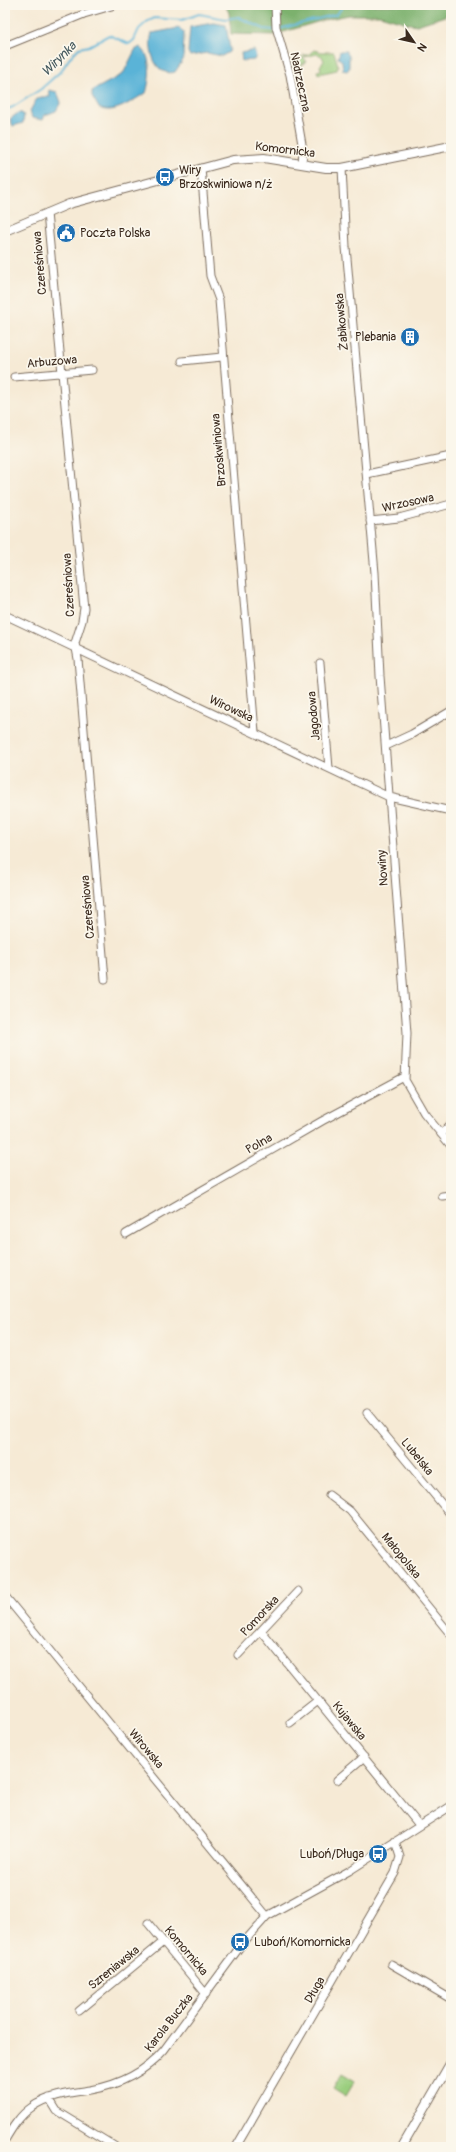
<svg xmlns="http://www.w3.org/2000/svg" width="456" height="2152" font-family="Pangolin,sans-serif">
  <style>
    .green { fill: #9ace7e; stroke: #6a7c4e }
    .forest { fill: #7bb16d; stroke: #5b6e46 }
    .water { fill: #5ab3d7; stroke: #4a6e7a }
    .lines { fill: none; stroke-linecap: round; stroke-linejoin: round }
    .stream { stroke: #5ab3d7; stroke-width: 2 }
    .minor-casing { stroke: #7c6d5e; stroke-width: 9 }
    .tertiary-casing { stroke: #7c6d5e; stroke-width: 10 }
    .minor { stroke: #fff; stroke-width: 7 }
    .tertiary { stroke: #fff; stroke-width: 8 }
    .labels { text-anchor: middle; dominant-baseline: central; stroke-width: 3.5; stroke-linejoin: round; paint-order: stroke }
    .street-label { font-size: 12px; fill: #3b2a1e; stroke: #fbf7ec }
    .poi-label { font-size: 12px; fill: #3b2a1e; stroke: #fbf7ec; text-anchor: start }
    .water-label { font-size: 13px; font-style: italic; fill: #465a5f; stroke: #fbf7ec }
  </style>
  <rect width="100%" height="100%" fill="#fbf7ec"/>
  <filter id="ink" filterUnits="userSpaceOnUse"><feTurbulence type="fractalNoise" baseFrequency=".025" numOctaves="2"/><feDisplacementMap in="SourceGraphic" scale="8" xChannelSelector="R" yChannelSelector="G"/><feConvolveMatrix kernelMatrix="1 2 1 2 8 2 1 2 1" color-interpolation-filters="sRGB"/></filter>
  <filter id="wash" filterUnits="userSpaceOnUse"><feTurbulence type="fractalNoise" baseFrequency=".012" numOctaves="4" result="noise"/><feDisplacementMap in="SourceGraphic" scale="16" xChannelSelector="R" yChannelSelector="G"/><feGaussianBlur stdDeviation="0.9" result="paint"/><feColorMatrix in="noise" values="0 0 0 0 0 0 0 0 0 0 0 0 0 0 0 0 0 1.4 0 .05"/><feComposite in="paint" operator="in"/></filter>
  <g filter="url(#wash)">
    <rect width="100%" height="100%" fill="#f6ead5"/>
    <path class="green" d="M314 50 321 52H334L338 66 337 70 318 74 317 71 321 70 320 66 324 61 322 56 317 54 305 57 303 55H308Z
      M297 55 304 58 306 61 304 64H301L302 67 296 74 294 73 293 66Z
      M342 2073 355 2081 346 2096 333 2088Z"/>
    <path class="forest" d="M225 5H271L278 7V5H451V14L417 25 410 24 380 15H349L324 20 274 35 231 34 229 13Z"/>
    <path class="water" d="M213 23 226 25 230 49 229 52 222 56 207 53 190 56 188 52 190 27Z
      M179 28 184 32 183 60 175 72C155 78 147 48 152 33Z
      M140 47C153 56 150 80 146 93 134 99 114 116 99 108L92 96V91L123 74 135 50Z
      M254 50 256 56 254 60 242 61 241 53Z
      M340 51H346L349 56V69L347 71 343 70 342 61 338 58Z
      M49 90 57 92 61 102 56 111 45 115 43 120 32 118 30 111 36 100 41 97H50Z
      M18 113H22L24 116 23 123 13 126 10 119Z"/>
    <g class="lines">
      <path class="stream" d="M279 29 337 14 344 5
        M5 110 13 107 41 89 61 71 71 56 79 48 89 46 109 35 129 44 134 40 139 29 148 21 155 18 182 20 199 14 226 19 238 17 264 29 274 30"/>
    </g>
  </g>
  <g filter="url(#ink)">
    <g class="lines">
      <defs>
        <path id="minor" d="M275 5 276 27 290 75 303 150 302 164
          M5 46 84 14 115 5
          M201 168 210 276 219 300 255 732
          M342 168 346 247 375 573 380 676 407 1033 405 1080 424 1113 451 1146
          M47 213 84 608 82 621 75 643 78 659 105 979
          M182 361 222 357
          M14 377 92 370
          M367 474 451 456
          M370 521 399 518 451 504
          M5 615 389 797 451 811
          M320 663 329 768
          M386 746 412 734 451 711
          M441 1134 451 1124
          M442 1196 451 1195
          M126 1234 322 1121 404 1077
          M367 1413 451 1515
          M329 1495 350 1511 451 1635
          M5 1596 267 1916
          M261 1631 419 1825
          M238 1655 298 1591
          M290 1723 318 1701
          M337 1780 364 1757
          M148 1923 206 1994
          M391 1964 451 1999
          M79 2011 163 1942
          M49 2098 57 2111 116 2147
          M5 2140C12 2128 20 2115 32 2107 49 2095 70 2093 90 2090 119 2085 145 2072 164 2050L242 1944 267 1916 349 1871 451 1806
          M236 2147 395 1873 400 1857 395 1841"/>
        <path id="tertiary" d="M5 231 69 204 233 160 264 158 326 168H342L451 146
          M402 2147 451 2062"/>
      </defs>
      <use href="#minor" class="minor-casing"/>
      <use href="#tertiary" class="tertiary-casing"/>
      <use href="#minor" class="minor"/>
      <use href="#tertiary" class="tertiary"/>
    </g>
  </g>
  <defs>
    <symbol id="bus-disc" viewBox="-11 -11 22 22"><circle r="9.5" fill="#1f6fb2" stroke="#fbf7ec"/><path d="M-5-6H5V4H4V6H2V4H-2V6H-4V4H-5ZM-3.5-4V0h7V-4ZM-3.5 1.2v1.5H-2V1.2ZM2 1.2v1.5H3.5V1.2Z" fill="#fff"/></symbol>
    <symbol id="civic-disc" viewBox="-11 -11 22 22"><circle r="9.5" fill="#1f6fb2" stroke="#fbf7ec"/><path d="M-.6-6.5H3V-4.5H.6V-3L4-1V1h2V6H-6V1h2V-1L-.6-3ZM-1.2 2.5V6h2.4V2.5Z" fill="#fff"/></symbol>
    <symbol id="building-disc" viewBox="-11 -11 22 22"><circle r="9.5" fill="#1f6fb2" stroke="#fbf7ec"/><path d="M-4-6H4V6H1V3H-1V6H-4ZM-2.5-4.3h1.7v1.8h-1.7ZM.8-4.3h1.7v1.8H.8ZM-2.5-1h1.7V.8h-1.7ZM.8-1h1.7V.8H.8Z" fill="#fff"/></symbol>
  </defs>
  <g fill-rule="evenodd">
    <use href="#bus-disc" x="154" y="166" width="22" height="22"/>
    <use href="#civic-disc" x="55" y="222" width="22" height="22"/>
    <use href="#building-disc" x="399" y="326" width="22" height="22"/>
    <use href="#bus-disc" x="367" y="1843" width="22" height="22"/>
    <use href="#bus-disc" x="229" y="1931" width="22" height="22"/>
  </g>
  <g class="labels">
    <g class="street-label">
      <text transform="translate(300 82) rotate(78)">Nadrzeczna</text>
      <text transform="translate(285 150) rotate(7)">Komornicka</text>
      <text transform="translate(40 263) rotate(-95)">Czereśniowa</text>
      <text transform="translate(342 322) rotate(-95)">Żabikowska</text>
      <text transform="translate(52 362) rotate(-5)">Arbuzowa</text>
      <text transform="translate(219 450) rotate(-95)">Brzoskwiniowa</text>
      <text transform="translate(408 503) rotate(-12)">Wrzosowa</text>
      <text transform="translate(69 585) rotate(-93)">Czereśniowa</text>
      <text transform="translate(231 709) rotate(25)">Wirowska</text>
      <text transform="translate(314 716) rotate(-95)">Jagodowa</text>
      <text transform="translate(383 868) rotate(-94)">Nowiny</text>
      <text transform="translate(88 907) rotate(-95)">Czereśniowa</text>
      <text transform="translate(259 1144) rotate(-30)">Polna</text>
      <text transform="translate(417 1457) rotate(51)">Lubelska</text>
      <text transform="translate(401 1556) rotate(51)">Małopolska</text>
      <text transform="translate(260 1616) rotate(-47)">Pomorska</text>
      <text transform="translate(349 1721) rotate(51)">Kujawska</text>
      <text transform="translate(146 1749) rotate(50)">Wirowska</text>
      <text transform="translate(186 1951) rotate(50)">Komornicka</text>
      <text transform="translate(114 1968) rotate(-39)">Szreniawska</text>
      <text transform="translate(315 1990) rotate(-60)">Długa</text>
      <text transform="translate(169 2023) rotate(-52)">Karola Buczka</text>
    </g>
    <g class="poi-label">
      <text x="179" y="170">Wiry<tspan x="179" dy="14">Brzoskwiniowa n/ż</tspan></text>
      <text x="80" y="233">Poczta Polska</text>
      <text x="396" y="337" text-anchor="end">Plebania</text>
      <text x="364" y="1854" text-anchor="end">Luboń/Długa</text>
      <text x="254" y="1942">Luboń/Komornicka</text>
    </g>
    <g class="water-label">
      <text transform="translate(59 59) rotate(-45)">Wirynka</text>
    </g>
  </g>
  <rect width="456" height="2152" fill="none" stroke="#fbf7ec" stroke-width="20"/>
  <g transform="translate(414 42) rotate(124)" stroke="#fbf7ec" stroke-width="3" paint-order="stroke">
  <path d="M0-3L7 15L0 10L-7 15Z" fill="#3b2a1e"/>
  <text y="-6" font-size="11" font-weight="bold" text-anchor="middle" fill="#3b2a1e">N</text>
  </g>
</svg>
